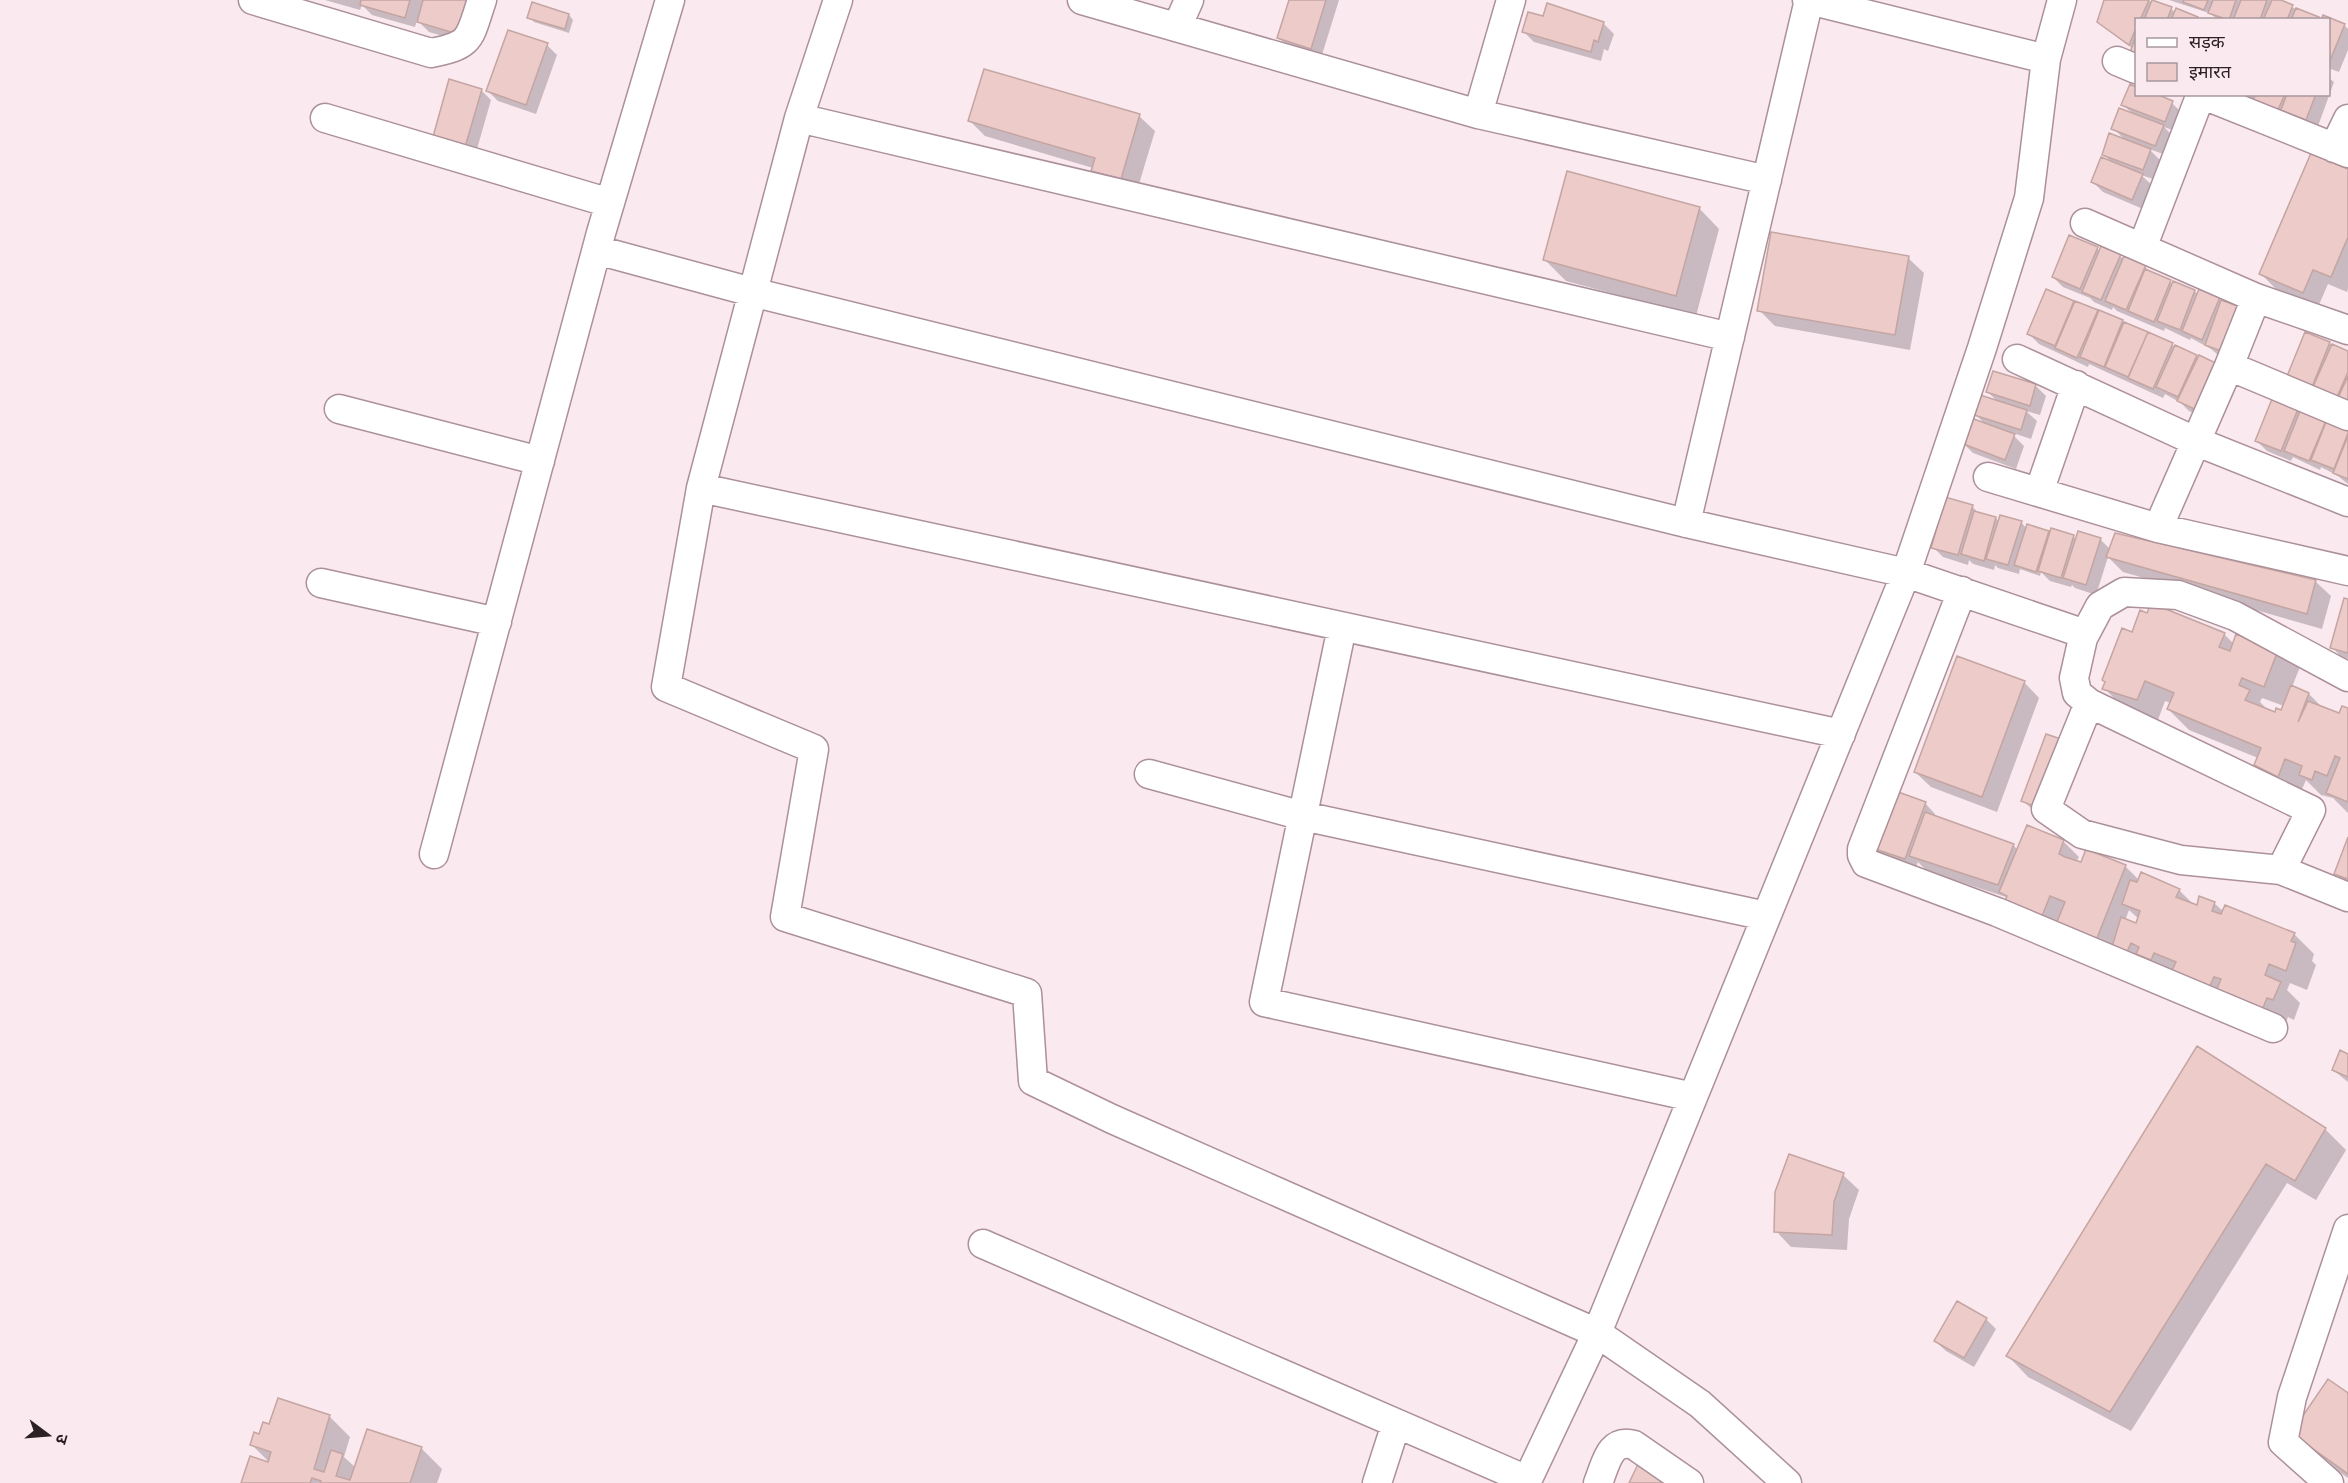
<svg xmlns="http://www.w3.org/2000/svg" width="2348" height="1483" font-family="Jost,'Noto Sans Devanagari',sans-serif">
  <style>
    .shadow { fill: #0003; fill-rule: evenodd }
    .building { fill: #eccbc9; stroke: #c4a5a2; stroke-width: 1.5 }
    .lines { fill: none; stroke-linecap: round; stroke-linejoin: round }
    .minor-casing { stroke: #ac909a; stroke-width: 31 }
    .minor { stroke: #fff; stroke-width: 28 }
  </style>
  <rect width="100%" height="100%" fill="#fbe9f0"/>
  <path class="shadow" d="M325 0H484L471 44 429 32 417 20 415 27 372 15 362 5 360 10Z
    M1291 0H1339L1321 58 1289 48 1279 38Z
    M2106 0H2149L2152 3 2171 9 2176 13 2198 20H2136V56L2133 49 2099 22Z
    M2169 0H2277L2319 20H2219L2209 13Z
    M1548 5 1604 24 1614 34 1608 51 1604 49 1601 61 1534 42 1524 32 1544 18Z
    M569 15 573 20 569 33 534 22 529 17Z
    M2324 17 2344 25 2348 29V50L2339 72 2328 68V20Z
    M547 45 557 55 536 114 498 101 488 91Z
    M2328 77 2334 82 2317 129 2229 94H2328Z
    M2131 86 2136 88V94L2172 103 2182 113 2175 131 2164 127 2173 136 2166 155 2149 149 2160 160 2153 179 2141 175 2152 185 2143 209 2103 192 2093 182 2112 163 2104 154 2126 141 2113 128 2133 114 2123 105Z
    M481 90 491 100 473 163 443 154Z
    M1139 116 1155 131 1136 194 1108 186 1093 170V168L985 136 970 121Z
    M2348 170V288L2347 292 2328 284 2318 307 2276 289 2260 273Z
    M1699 208 1719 229 1696 316 1566 281 1545 260Z
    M2097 248 2100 252 2120 256 2124 260 2145 267 2152 274 2173 284 2174 283 2195 291 2198 295 2219 299 2224 303 2237 362 2217 354 2211 349 2191 338 2190 340 2165 328 2164 331 2117 311 2113 307 2112 310 2094 302 2090 298 2063 287 2053 277Z
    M1908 258 1924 273 1910 350 1775 326 1759 310Z
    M2047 291 2099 314 2100 312 2196 356 2198 359 2211 421 2189 411 2181 403 2165 394 2163 398 2089 364 2088 367 2039 344 2029 334Z
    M2329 343 2348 353V406L2299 385Z
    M1994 372 2036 386 2046 396 2040 415 2026 411 2037 421 2031 439 2010 432 2024 446 2016 469 1973 453 1963 443 1987 426 1975 414 1999 403 1988 392Z
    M2275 395 2348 427V484L2338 476 2321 467 2320 470 2293 457 2291 461 2267 451 2257 441Z
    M1972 506 1979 514 1996 518 1999 522H2021L2027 529 2048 532 2050 535 2073 536 2077 540 2100 539 2110 549 2315 581 2331 596 2322 629 2123 572 2108 557 2096 595 2075 588 2072 585 2071 587 2050 581 2041 572 2040 576 2020 569 2019 574 1998 568 1995 565 1994 570 1973 564 1969 560 1968 565 1943 557 1933 547Z
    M2348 601V659L2342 658 2332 647Z
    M2133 634H2224L2234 644 2256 643 2300 667 2292 687 2309 694 2324 709 2340 715 2348 710V813L2333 798 2321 795 2306 780 2299 796 2277 786 2256 765 2258 758 2189 730 2168 709 2171 703 2165 701 2158 720 2125 709 2104 688ZM2262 698 2284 706 2282 712 2275 714 2269 711 2260 702Z
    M2024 682 2039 698 1997 812 1931 787 1915 772Z
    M2047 736 2033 810 2022 800Z
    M1925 803 1935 814 1934 817 2013 845 2018 850 2063 841 2079 857 2076 862 2125 866 2139 880 2142 874 2179 890 2195 906 2214 903 2224 912 2294 934 2314 954 2312 961 2316 965 2307 990 2290 983 2287 990 2300 1003 2294 1020 2288 1017 2281 1035 2006 897 1927 871 1918 862 1915 869 1881 857 1871 846ZM2129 910 2139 919 2137 925 2125 921Z
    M2348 841V885L2336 873Z
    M2197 1048 2325 1129 2346 1150 2316 1200 2287 1183 2131 1431 2028 1377 2008 1356Z
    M2348 1055V1082L2333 1070Z
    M1843 1175 1859 1190 1849 1219 1847 1250 1791 1247 1776 1231Z
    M1986 1319 1996 1329 1974 1367 1946 1351 1935 1341Z
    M2348 1394V1478L2313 1454 2293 1433Z
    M329 1416 350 1437 344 1457 356 1468 421 1448 442 1469 437 1483H242L272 1465 252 1445 270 1425Z"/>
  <path class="building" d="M361 0H410L405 18 360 5Z
    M423 0H471L461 35 417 22Z
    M1289 0H1326L1311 49 1277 38Z
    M2104 0H2149L2140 20H2136V28L2129 45 2097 22Z
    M2152 0 2172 7 2167 20H2144Z
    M2184 0H2208L2204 10 2183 2Z
    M2213 0H2236L2229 20 2208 13Z
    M2241 0H2267L2260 20H2233Z
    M2272 0H2281L2293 5 2287 20H2263Z
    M532 2 569 14 565 29 527 18Z
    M1547 3 1604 22 1598 42 1594 40 1591 52 1522 32 1528 12 1543 16Z
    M2176 8 2198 17 2197 20H2171Z
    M2296 8 2319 17 2318 20H2291Z
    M2323 15 2345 24 2329 63 2328 20H2321Z
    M508 30 548 43 526 105 486 91Z
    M2136 36V54L2130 52Z
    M984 69 1140 114 1121 179 1091 171 1095 158 968 121Z
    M449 79 482 89 463 154 431 144Z
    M2130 84 2136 87V94H2156L2173 101 2165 122 2121 105Z
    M2256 94H2285L2277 112 2253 100Z
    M2287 94H2316L2306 120 2281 110Z
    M2119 108 2164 125 2155 146 2111 129Z
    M2109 133 2151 149 2143 170 2102 155Z
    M2311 153 2348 169V237L2331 277 2313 270 2303 293 2259 274Z
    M2101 157 2143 174 2132 200 2091 182Z
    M1567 171 1700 207 1676 296 1543 260Z
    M1771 232 1909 256 1895 335 1757 311Z
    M2069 235 2098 247 2080 289 2052 277Z
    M2101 246 2121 254 2101 300 2082 292Z
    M2124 256 2146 265 2126 310 2105 301Z
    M2145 269 2171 280 2154 322 2128 311Z
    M2173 281 2195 290 2180 330 2157 321Z
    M2046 289 2074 301 2055 346 2027 334Z
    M2199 289 2220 297 2202 340 2182 331Z
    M2221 300 2243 308 2227 353 2205 345Z
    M2075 301 2098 310 2077 358 2055 348Z
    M2099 310 2123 320 2104 367 2080 357Z
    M2124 322 2148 332 2128 377 2105 367Z
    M2148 332 2173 343 2153 389 2128 378Z
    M2305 332 2330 342 2312 387 2287 376Z
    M2332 344 2348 351V372L2336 399 2312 389Z
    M2175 345 2197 355 2178 397 2156 387Z
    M2199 355 2222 366 2201 412 2177 401Z
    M1993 371 2036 384 2030 406 1986 392Z
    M2348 376V403L2338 398Z
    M2274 394 2300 404 2281 451 2255 441Z
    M1980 395 2027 410 2021 430 1974 415Z
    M2302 406 2328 416 2309 461 2284 451Z
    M2328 417 2348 425V433L2334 469 2311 460Z
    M1971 418 2015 434 2005 460 1961 443Z
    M2348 436V479L2333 473Z
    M1945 497 1973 505 1958 555 1931 548Z
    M1974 511 1996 517 1984 561 1961 554Z
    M2000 515 2022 521 2008 565 1986 559Z
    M2027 524 2049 531 2036 572 2014 565Z
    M2051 528 2074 535 2061 578 2038 571Z
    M2078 531 2101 538 2086 585 2063 578Z
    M2115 533 2316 580 2307 614 2106 557Z
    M2344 598 2348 599V653L2330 648Z
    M2151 603 2225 633 2219 647 2230 651 2236 634 2255 641 2280 645 2264 687 2242 678 2239 685 2250 690 2245 700 2275 712 2276 708 2281 710 2291 685 2309 693 2298 722 2308 701 2339 713 2342 706 2348 708V802L2326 793 2340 758 2335 756 2327 776 2315 771 2312 780 2299 775 2302 766 2285 759 2278 777 2254 765 2261 748 2167 709 2174 693 2145 681 2137 700 2102 689 2105 682 2102 680 2122 628 2132 632 2140 610 2147 613Z
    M1957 656 2025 681 1982 797 1914 772Z
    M2046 734 2067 741 2042 809 2021 801Z
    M1890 789 1926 802 1905 859 1869 847Z
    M1925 812 2014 844 1998 885 1909 856Z
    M2027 825 2064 840 2059 854 2065 857 2081 862 2086 849 2126 865 2095 943 2055 927 2065 902 2050 896 2040 921 2002 907 2007 896 1999 892Z
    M2348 837V879L2334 874Z
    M2141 872 2180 889 2176 897 2197 905 2199 896 2215 902 2212 911 2221 914 2225 905 2295 933 2291 941 2296 943 2286 971 2269 964 2265 975 2281 982 2273 1000 2267 998 2260 1015 2214 996 2221 979 2214 977 2209 988 2171 973 2176 962 2154 953 2151 960 2136 954 2139 947 2131 943 2126 954 2112 947 2121 917 2136 923 2140 911 2122 904 2130 880 2137 882Z
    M2197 1046 2326 1128 2295 1181 2266 1164 2110 1412 2006 1356Z
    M2340 1050 2348 1054V1077L2332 1070Z
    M1789 1154 1844 1173 1834 1202 1832 1235 1774 1232 1775 1192Z
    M1957 1301 1987 1318 1964 1358 1934 1341Z
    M2328 1379 2348 1393V1474L2291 1433Z
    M278 1398 330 1415 314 1469 324 1472 331 1450 343 1454 336 1476 350 1480 367 1429 422 1447 410 1483H320L321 1481 312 1478 310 1483H241L250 1456 268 1462 271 1452 250 1445 254 1432 259 1434 263 1422 269 1424Z
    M1639 1462 1669 1483H1629Z"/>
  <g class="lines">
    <defs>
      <path id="minor" d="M253 0 431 53C473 45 469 38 482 0
        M838 0 799 118 701 488 666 687 814 749 785 917 1027 993 1033 1081 1112 1119 1597 1333 1700 1404 1787 1483
        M1082 0 1478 114 1511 0
        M1809 0 2046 59
        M1177 27 1189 0
        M2117 61 2136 69
        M1478 114 1767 180
        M325 118 610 203
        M799 118 1730 337
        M2334 148 2348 119
        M2085 223 2256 298 2348 330
        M2142 248 2201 94 2348 153
        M597 250 752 292 1686 523 1906 573 2085 634
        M2017 359 2195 441 2348 502
        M2229 366 2348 416
        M339 409 540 461
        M1988 477 2158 528 2348 571
        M701 488 1841 734
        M2039 492 2076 385
        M1686 523 1809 0H1807
        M2158 528 2229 366 2256 298
        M321 583 497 622
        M1962 591 1862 849V855L1866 863 1997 912 2273 1028
        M1342 627 1264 1002 1693 1097
        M2348 677 2235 616 2178 595 2124 592 2100 606 2083 638 2074 678 2077 693 2089 703 2311 810 2281 870 2348 897
        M2089 703 2046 809 2082 834 2181 860 2281 870
        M1149 774 1303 816 1766 916
        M434 854 601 233 670 0
        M983 1244 1527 1480
        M1377 1483 1396 1424
        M1526 1483 1597 1333 1906 573 1982 348 2029 198 2046 59 2062 0
        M1598 1483C1606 1464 1609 1438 1634 1445L1689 1483
        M2329 1483 2283 1442 2292 1397 2348 1229"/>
    </defs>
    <use href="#minor" class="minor-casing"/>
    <use href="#minor" class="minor"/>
  </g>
  <rect x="2135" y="18" width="195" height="78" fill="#fbe9f0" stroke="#a8999e" stroke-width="1.5"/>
  <rect x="2147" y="38" width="30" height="9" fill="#ffffff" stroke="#a8999e" stroke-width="1.5"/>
  <text x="2189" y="48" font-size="18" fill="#2b2024">सड़क</text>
  <rect x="2147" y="63" width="30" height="18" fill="#eccbc9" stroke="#a8999e" stroke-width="1.5"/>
  <text x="2189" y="78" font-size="18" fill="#2b2024">इमारत</text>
  <g transform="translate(48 1435) rotate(106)" stroke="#fbe9f0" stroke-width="4.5" paint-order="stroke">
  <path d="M0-4.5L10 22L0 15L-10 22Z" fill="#2b2024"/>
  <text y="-9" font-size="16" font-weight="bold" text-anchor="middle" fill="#2b2024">उ</text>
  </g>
</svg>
